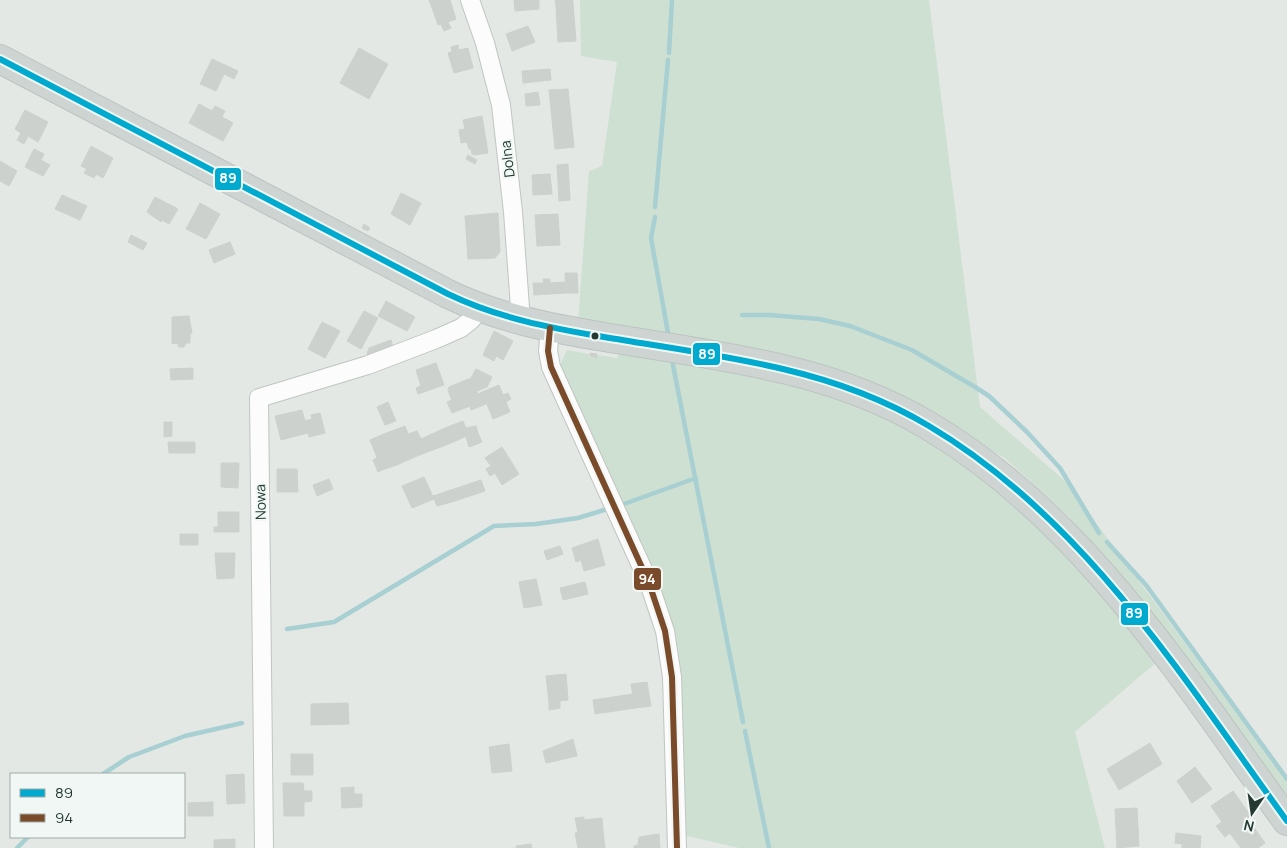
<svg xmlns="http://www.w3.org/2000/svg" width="1287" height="848" font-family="Manrope,sans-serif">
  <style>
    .green { fill: #cee0d2 }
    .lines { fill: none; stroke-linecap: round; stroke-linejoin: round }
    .stream { stroke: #a8cfd1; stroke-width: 4.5 }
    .building { fill: #ccd1ce; stroke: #ccd1ce }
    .minor-casing { stroke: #c0c5c2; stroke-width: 20 }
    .primary-casing { stroke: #bcc4c1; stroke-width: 30 }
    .minor { stroke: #fbfcfb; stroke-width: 18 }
    .primary { stroke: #ced4d1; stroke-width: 28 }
    .bus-1-casing { stroke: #f1f7f4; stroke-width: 10 }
    .bus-2-casing { stroke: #f1f7f4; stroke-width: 10 }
    .bus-1 { stroke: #00a9ce; stroke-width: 6 }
    .bus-2 { stroke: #7a4b2a; stroke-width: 6 }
    .bus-dot { fill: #233932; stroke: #f1f7f4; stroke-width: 2 }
    .labels { text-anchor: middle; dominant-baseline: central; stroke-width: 4; stroke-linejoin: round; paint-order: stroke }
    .street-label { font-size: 14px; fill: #233932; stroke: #f1f7f4 }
    .line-badge { stroke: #f1f7f4; stroke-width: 2 }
    .badge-label { font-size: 14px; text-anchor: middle; font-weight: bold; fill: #fff }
  </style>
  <rect width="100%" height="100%" fill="#e3e8e5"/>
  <path class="green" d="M580 0H929L980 407 1065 481 1287 781V805L1142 603 1068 516 1005 458 884 390 578 323 589 171 602 166 617 62 581 56Z
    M567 350 589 354V357L597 358 598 355 617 358 619 354 646 352 844 392 921 431 1043 525 1159 660 1075 732 1105 848H739L683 835 676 636 560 365Z"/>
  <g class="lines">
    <path class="stream" d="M669 53 672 0
      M655 207 668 60
      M655 217 651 238 668 333
      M742 315H769L819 319 850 326 912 350 975 387 989 396 1027 432 1060 468 1099 533
      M672 360 743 722
      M624 504 696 478
      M1107 542 1146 585 1287 779
      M287 629 334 622 494 526 536 524 578 518 604 510
      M745 731 769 848
      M103 774 129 757 185 736 242 723
      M17 848 28 837"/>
  </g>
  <path class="building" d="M429 0H446L431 5Z
    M446 0H450L456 19 448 22 451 28 444 31 441 24 438 25 431 5Z
    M514 0H539V9L515 11Z
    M555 0H573V4L556 5Z
    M573 4 576 41 558 42 556 5Z
    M528 26 535 42 512 51 506 34Z
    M458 45 459 50 468 48 473 68 454 73 448 53 452 52 451 47Z
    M359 48 388 64 369 99 340 83Z
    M212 59 238 71 234 79 224 74 216 91 200 84Z
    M550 69 551 80 523 83 522 71Z
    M568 89 574 147 555 149 549 90Z
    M538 92 540 105 526 106 525 94Z
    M199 104 212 111 215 106 225 111 222 117 233 123 223 141 189 123Z
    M25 110 48 122 38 142 28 136 24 144 17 140 21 133 15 129Z
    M482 116 488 153 474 155 472 154 471 149H469L467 142 461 143 459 130 465 129 463 120Z
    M91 146 113 158 103 178 96 174 94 178 84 173 87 169 81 166Z
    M34 149 44 154 41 160 50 165 43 176 25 167Z
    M468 155 477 160 475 164 466 159Z
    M0 161 17 171 9 186 0 181Z
    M568 164 570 200 559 201 557 165Z
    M550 174 552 194 533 195 532 175Z
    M401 193 421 203 410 225 391 214Z
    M62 195 87 206 80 220 55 209Z
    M155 197 178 209 169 224 162 220 161 222 147 212Z
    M200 203 220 214 206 239 186 229Z
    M498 213 500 252 495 258 468 259 465 216Z
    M558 214 560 245 537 246 535 215Z
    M364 224 370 228 368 231 362 228Z
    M131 235 147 243 143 250 128 242Z
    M230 242 235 254 214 263 209 250Z
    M565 273H577L578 293H566Z
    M543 279H550V283L565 282 566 293 534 295 533 283H544Z
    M386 301 415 317 407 331 378 316Z
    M364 311 378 318 361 349 347 341Z
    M189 316 192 333 190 334V343H186L184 347H179L177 343 172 344V317Z
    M322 322 340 331 325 358 308 349Z
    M494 331 513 341 503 360 496 356 494 361 483 355Z
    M391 340 393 348 368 357 367 354 369 348Z
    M590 353 597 354V358L590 356Z
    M436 363 444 385 418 394 416 388 421 386 416 370Z
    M193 368V379L171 380 170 369Z
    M476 369 492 377 487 387 477 391 478 395 468 400 466 395 452 401 448 390 449 387 471 378Z
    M499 385 503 395 508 393 511 399 506 402 510 412 493 419 482 392Z
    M482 392 486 404 471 410 468 400Z
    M466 395 470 406 452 413 447 402Z
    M388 402 396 421 385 425 377 407Z
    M302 410 308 433 281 440 275 416Z
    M320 413 325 433 309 437 305 421 312 419 311 415Z
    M463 421 469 435 451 443 445 428Z
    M164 422H172V436L164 437Z
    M405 426 417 456 397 465 384 434Z
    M476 426 478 433 469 435 466 428Z
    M445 428 451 443 417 456 408 434 417 431 421 439Z
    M478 433 482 442 469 447 466 437Z
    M384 434 397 465 382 470 370 440Z
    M168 442H195V453H169Z
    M502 447 519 474 502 485 495 473 490 476 486 469 491 466 485 458Z
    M377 458 382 470 378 472 373 460Z
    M221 463H239L238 488 221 487Z
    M277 469H297L298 492H277Z
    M424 477 434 499 412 508 402 486Z
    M329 479 333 489 317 496 313 485Z
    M481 480 485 491 455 501 451 490Z
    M451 490 455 501 437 506 433 496Z
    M218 512H239V532H214V527H218Z
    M180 534H198V545H180Z
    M598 539 605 565 584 571 581 560 576 562 572 548Z
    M560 546 563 554 547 560 544 551Z
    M215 553H235L234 578 217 579Z
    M536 579 542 605 524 608 519 582Z
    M585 582 588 594 563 600 560 588Z
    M566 674 568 700 549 702 546 676Z
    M647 682 651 706 635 708 631 684Z
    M633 694 635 708 595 714 593 700Z
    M560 701V708L549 710V702Z
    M348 703 349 724 311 725V704Z
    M573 739 577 756 546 763 543 751Z
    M1150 743 1162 764 1119 790 1107 769Z
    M509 744 512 771 492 773 489 747Z
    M291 754H313V775H291Z
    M1195 767 1212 789 1192 803 1177 781Z
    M244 774 245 803 227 804 226 775Z
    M283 783H303L304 791H312V801L304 802V816H284Z
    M354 787V794H362V807L342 808 341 788Z
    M1233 791 1251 816 1225 837 1216 826 1222 822 1211 806Z
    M213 802V816H188V803Z
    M1137 808 1139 846 1117 848 1115 809Z
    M584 817V820L602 818 603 831 578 833 575 818Z
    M1248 819 1265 843 1258 848H1241L1229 832Z
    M603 831 605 848H578L575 833Z
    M1176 833 1201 836 1200 848H1182V844L1175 843Z
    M659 834 660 848H634V846L638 845 639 837Z
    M235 839V848H214V840Z
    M531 844 532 848H516V846Z"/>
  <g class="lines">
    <defs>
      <path id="minor" d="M470 0 485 43 501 105 513 212 521 321
        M550 328 548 351 551 367 649 583 665 631 672 677 677 848
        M264 848 259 398 368 365 436 339 461 328 471 320 480 308"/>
      <path id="primary" d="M0 59 448 294C498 318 550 328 604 337 663 347 724 355 783 369 834 381 884 399 929 426 1084 518 1183 678 1287 821"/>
    </defs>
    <use href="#minor" class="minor-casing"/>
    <use href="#primary" class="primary-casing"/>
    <use href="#minor" class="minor"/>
    <use href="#primary" class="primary"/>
    <defs>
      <path id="bus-1" d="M0 59 448 294C498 318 550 328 604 337 663 347 724 355 783 369 834 381 884 399 929 426 1084 518 1183 678 1287 821"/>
      <path id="bus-2" d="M550 328 548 351 551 367 649 583 665 631 672 677 677 848"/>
    </defs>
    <use href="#bus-1" class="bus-1-casing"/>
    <use href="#bus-2" class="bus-2-casing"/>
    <use href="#bus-1" class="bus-1"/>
    <use href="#bus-2" class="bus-2"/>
  </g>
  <circle class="bus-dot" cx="595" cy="336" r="4.5"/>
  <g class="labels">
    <g class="street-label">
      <text transform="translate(507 159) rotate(-97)">Dolna</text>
      <text transform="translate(260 502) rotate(-91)">Nowa</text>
    </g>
  </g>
  <g class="line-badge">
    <rect x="214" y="167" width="28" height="24" rx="5" fill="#00a9ce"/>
    <rect x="692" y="342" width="29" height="24" rx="5" fill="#00a9ce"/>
    <rect x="633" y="567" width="29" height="24" rx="5" fill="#7a4b2a"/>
    <rect x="1120" y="602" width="29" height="24" rx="5" fill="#00a9ce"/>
  </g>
  <g class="badge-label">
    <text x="228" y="183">89</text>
    <text x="707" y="359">89</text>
    <text x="647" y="584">94</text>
    <text x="1134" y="618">89</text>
  </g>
  <rect x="10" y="773" width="175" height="65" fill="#f1f7f4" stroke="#9faba6"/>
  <rect x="20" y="789" width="25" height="8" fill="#00a9ce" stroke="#9faba6"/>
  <text x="55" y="798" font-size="15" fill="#233932">89</text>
  <rect x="20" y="814" width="25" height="8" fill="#7a4b2a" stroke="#9faba6"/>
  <text x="55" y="823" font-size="15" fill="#233932">94</text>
  <g transform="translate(1252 813) rotate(193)" stroke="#f1f7f4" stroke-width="4" paint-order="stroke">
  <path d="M0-4L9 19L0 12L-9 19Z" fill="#233932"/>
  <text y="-8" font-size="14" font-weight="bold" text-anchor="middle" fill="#233932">N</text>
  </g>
</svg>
